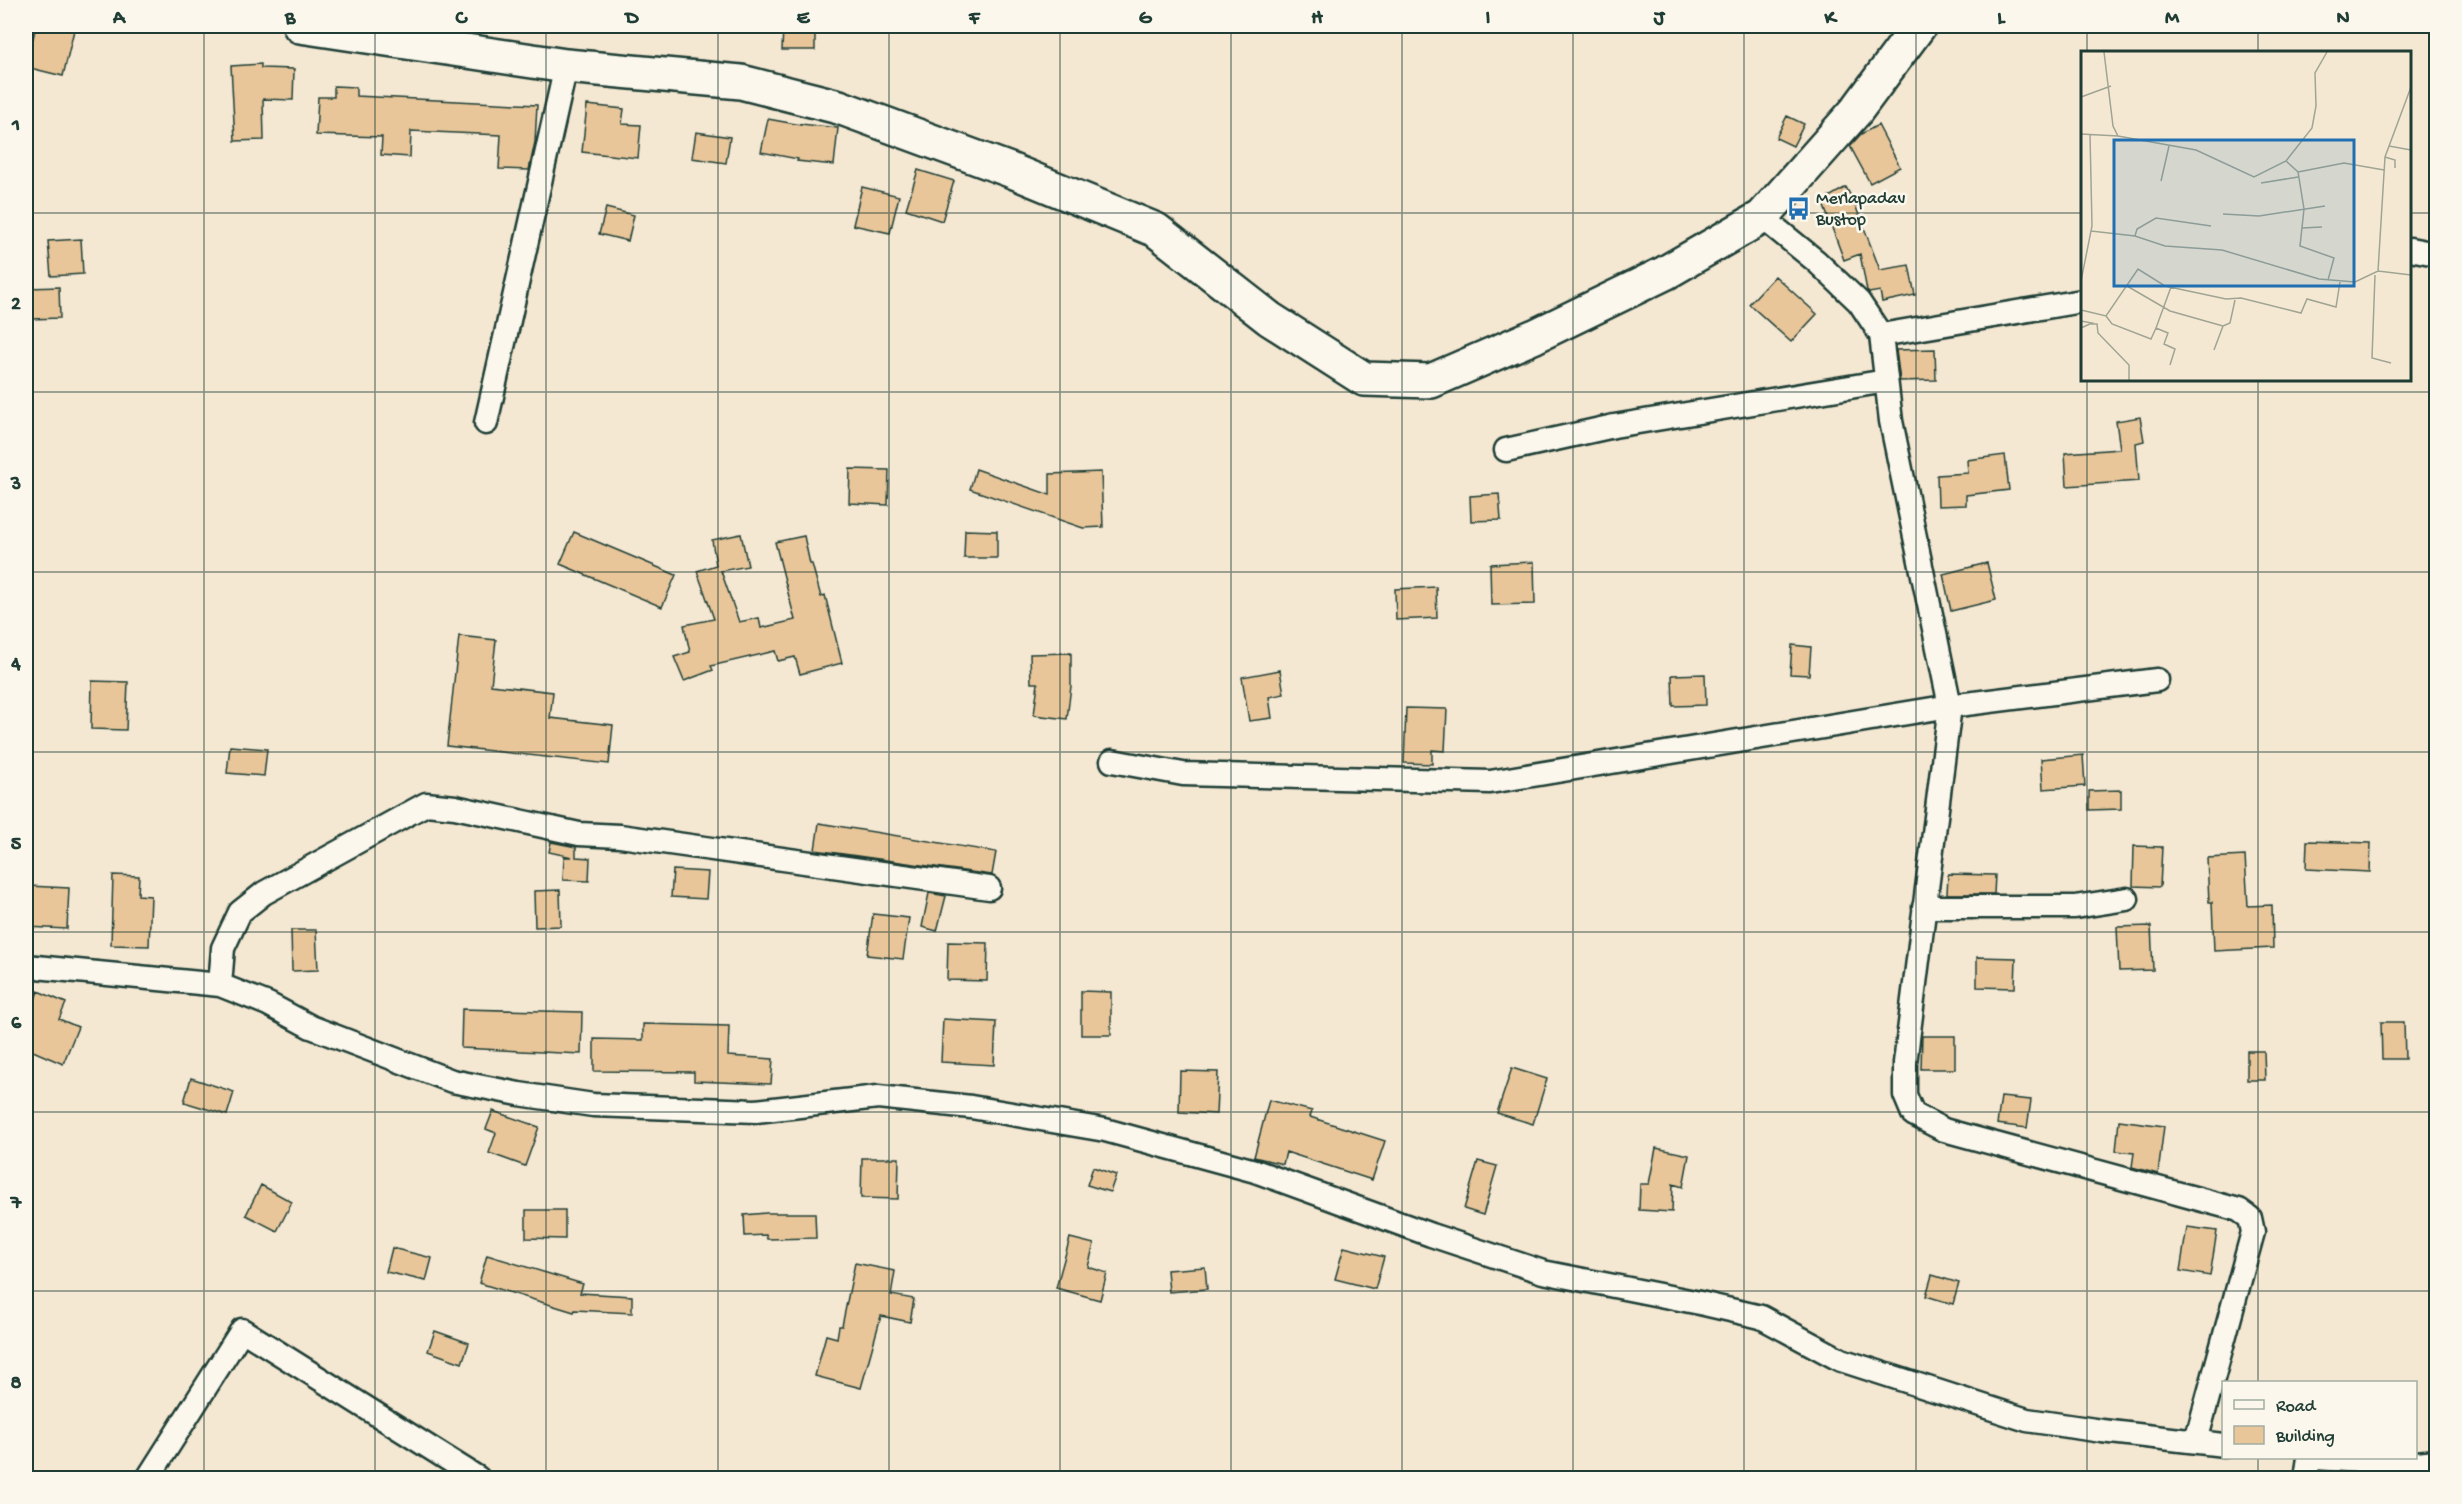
<svg xmlns="http://www.w3.org/2000/svg" width="2462" height="1504" font-family="'Gochi Hand',sans-serif">
  <style>
    .building { fill: #e8c69a; stroke: #1f3d34; stroke-width: 1.5 }
    .lines { fill: none; stroke-linecap: round; stroke-linejoin: round }
    .street-casing { stroke: #1f3d34; stroke-width: 27 }
    .secondary-casing { stroke: #1f3d34; stroke-width: 38 }
    .street { stroke: #fbf7ec; stroke-width: 22 }
    .secondary { stroke: #fbf7ec; stroke-width: 33 }
    .grid { fill: none; stroke: #1f3d34; stroke-width: 1.5; stroke-opacity: 0.55 }
    .labels { text-anchor: middle; dominant-baseline: central; stroke-width: 5; stroke-linejoin: round; paint-order: stroke }
    .poi-label { font-size: 18px; fill: #1f3d34; stroke: #fbf7ec; text-anchor: start }
    .inset-road { fill: none; stroke: #9fa493; stroke-width: 1.5 }
    .view { fill: #1f6fb2; fill-opacity: 0.15; stroke: #1f6fb2; stroke-width: 3 }
    .inset-edge { fill: none; stroke: #1f3d34; stroke-width: 3 }
    .neatline { fill: none; stroke: #1f3d34; stroke-width: 2 }
    .grid-label { font-size: 20px; text-anchor: middle; font-weight: bold; fill: #1f3d34 }
  </style>
  <rect width="100%" height="100%" fill="#f5e8d3"/>
  <filter id="ink" filterUnits="userSpaceOnUse"><feTurbulence type="fractalNoise" baseFrequency=".0167" numOctaves="2"/><feDisplacementMap in="SourceGraphic" scale="12" xChannelSelector="R" yChannelSelector="G"/><feConvolveMatrix kernelMatrix="1 2 1 2 8 2 1 2 1" color-interpolation-filters="sRGB"/></filter>
  <g filter="url(#ink)">
    <path class="building" d="M36 26H75L63 76 26 67Z
      M783 26H815V50H782Z
      M261 64V68L294 69 293 100 263 99 264 140 235 141 231 66Z
      M334 86 356 87V96L537 105 535 142 529 170 499 169 501 135 411 131 410 157 381 155 382 137 316 135 318 97H334Z
      M587 105 624 109 622 124 641 125 638 158 582 152Z
      M1787 116 1804 124 1793 146 1776 138Z
      M768 119 801 125V124L838 128 834 165 797 161 798 159 761 152Z
      M1878 125 1900 167 1870 183 1850 146 1861 134Z
      M696 132 730 137 726 163 692 158Z
      M918 170 954 181 942 221 906 209Z
      M862 187 899 196 890 233 853 225Z
      M1846 187 1854 202 1880 270 1909 265 1915 295 1882 302 1880 291 1869 293 1867 291 1860 254 1844 260 1822 201Z
      M606 208 634 215 628 241 599 234Z
      M81 239 83 274 51 276 48 241Z
      M1775 276 1817 314 1791 342 1749 304Z
      M59 287 60 318 31 319 29 288Z
      M1935 349 1936 380 1900 381 1896 350Z
      M2140 417 2144 441 2136 443 2139 481 2067 486 2065 453 2120 449 2116 421Z
      M2005 455 2009 490 1966 495V505L1938 506 1937 475 1968 473 1967 460Z
      M850 469 889 470 888 505 849 503Z
      M976 469 1050 495V474L1101 472 1103 527 1083 528 970 489Z
      M1499 494 1501 520 1471 521 1470 496Z
      M965 530 997 531V558H964Z
      M574 532 676 575 662 607 560 564Z
      M741 534 748 566 721 571 739 622 759 618 761 628 795 620 775 542 804 536 810 564H812L821 597 825 595 842 663 800 674 795 657 778 661 775 651 711 666 713 670 684 681 674 657 690 652 684 625 714 619 697 571 716 565 712 540Z
      M1534 562 1535 604 1491 605 1490 564Z
      M1987 563 1996 600 1951 611 1943 574Z
      M1436 587 1437 618 1396 620 1395 589Z
      M459 636 496 640 491 685 553 692 550 718 613 725 609 764 447 746Z
      M1792 645 1811 647 1809 675 1790 674Z
      M1071 653V686L1067 719 1034 715 1038 683H1031L1030 654Z
      M1280 670 1284 694 1269 697 1272 718 1249 721 1242 677Z
      M1705 674 1706 705 1673 706 1672 675Z
      M92 681 128 682 126 730 91 729Z
      M1406 708 1447 709 1445 751 1432 750V764L1404 763Z
      M230 746 267 749 264 776 227 773Z
      M2083 755 2085 786 2043 789 2041 759Z
      M2121 790V809L2089 810V791Z
      M819 823 996 852 992 875 815 850Z
      M2307 841 2371 843 2370 872 2306 869Z
      M551 842 576 847V857L590 858 589 881 563 880 564 857H572L549 852Z
      M2134 846 2162 847 2160 887 2133 886Z
      M2245 856 2248 906 2272 905 2273 948 2214 951 2212 902H2209L2207 858Z
      M673 870 708 872 706 899 671 897Z
      M1948 874 1995 875 1994 894H1947Z
      M113 875 139 876 138 895 151 896 149 946 111 945Z
      M28 886 69 888 67 929 27 927Z
      M560 890 561 926 535 927 534 891Z
      M929 893 946 896 937 931 922 927Z
      M873 914 909 918 903 959 867 955Z
      M2151 926 2153 970 2119 971 2117 927Z
      M291 930H316L318 970 292 971Z
      M948 942 988 943 987 981 947 980Z
      M1977 957 2016 958 2015 988 1977 987Z
      M38 991 66 1003 59 1019 78 1027 63 1064 26 1048V999L34 1003Z
      M1081 991 1111 992V1035H1081Z
      M462 1009 582 1012 581 1054 461 1048Z
      M943 1019 996 1022 994 1065 941 1062Z
      M2381 1022H2404L2405 1059H2382Z
      M643 1024 729 1026 728 1056 773 1059 771 1084 694 1081V1072L594 1071V1039L643 1040Z
      M1922 1036H1955V1069H1921Z
      M2247 1051H2264L2265 1080H2247Z
      M1512 1068 1547 1079 1533 1124 1497 1113Z
      M1180 1071 1218 1072 1216 1114 1179 1112Z
      M191 1078 234 1092 227 1115 184 1102Z
      M2001 1097 2031 1100 2027 1128 1997 1124Z
      M1269 1100 1312 1111 1310 1117 1385 1141 1372 1180 1286 1152 1283 1164 1254 1157Z
      M493 1111 539 1127 525 1166 489 1153 496 1133 486 1129Z
      M2119 1120 2164 1126 2158 1174 2132 1167 2134 1153 2116 1151Z
      M1656 1148 1689 1155 1683 1187 1673 1184 1672 1212 1639 1210 1640 1184H1649Z
      M862 1158H899L898 1199 861 1198Z
      M1478 1161 1497 1166 1483 1215 1464 1209Z
      M1093 1167 1116 1175 1110 1192 1087 1185Z
      M261 1185 292 1202 277 1231 246 1215Z
      M526 1210H565V1239L526 1238Z
      M766 1213H815L816 1238 767 1239 766 1235 745 1236 744 1215Z
      M2187 1227 2217 1231 2210 1276 2180 1271Z
      M1070 1238 1094 1244 1088 1267 1107 1273 1100 1300 1056 1288Z
      M1344 1247 1384 1257 1375 1289 1335 1279Z
      M392 1248 432 1258 426 1281 386 1272Z
      M487 1255 583 1284 580 1293 632 1296V1313L575 1310 574 1312 479 1283Z
      M855 1263 895 1271 891 1295 914 1299 910 1322 881 1316 861 1388 815 1376 826 1335 837 1338 839 1326H842Z
      M1205 1267 1207 1289 1169 1292 1167 1270Z
      M1932 1275 1959 1283 1953 1304 1926 1296Z
      M435 1331 469 1343 462 1363 428 1351Z"/>
    <g class="lines">
      <defs>
        <path id="street" d="M1762 217 1816 261 1859 302 1881 335 1891 421 1950 706 1905 1063V1095L1913 1114 1944 1130 2239 1210 2250 1218 2253 1232 2196 1441
          M2410 249 2436 254
          M1881 335 2082 301
          M486 423 566 66
          M1506 450 1614 426 1886 381
          M1112 761 1183 774 1490 782 1950 706 2157 680
          M1924 907H2075L2127 899
          M26 966 220 985 268 1004 311 1027 452 1081 519 1094 593 1105 756 1111 878 1097 971 1107 1105 1130 1255 1171 1431 1235 1543 1272 1700 1303 1761 1317 1841 1360 2027 1420 2102 1431 2224 1445
          M220 985 223 948 240 912 264 893 426 804 455 807 579 834 620 836 989 888
          M2316 1458 2407 1464 2436 1461
          M148 1478 242 1330 478 1478
          M2306 1478 2309 1458"/>
        <path id="secondary" d="M300 26 566 66 741 82 839 107 1010 170 1156 230 1270 319 1364 379 1431 381 1535 336 1665 273 1762 217 1856 111 1919 26"/>
      </defs>
      <use href="#street" class="street-casing"/>
      <use href="#secondary" class="secondary-casing"/>
      <use href="#street" class="street"/>
      <use href="#secondary" class="secondary"/>
    </g>
  </g>
  <path class="grid" d="M204 26V1478M375 26V1478M546 26V1478M718 26V1478M889 26V1478M1060 26V1478M1231 26V1478M1402 26V1478M1573 26V1478M1744 26V1478M1916 26V1478M2087 26V52M2258 26V52M26 213H2082M2410 213H2436M2087 380V1478M2258 380V1382M26 392H2436M26 572H2436M26 752H2436M26 932H2436M26 1112H2436M26 1291H2436M2258 1458V1478"/>
  <defs>
    <symbol id="bus-bare" viewBox="-9 -9 18 18"><path d="M-5-6H5V4H4V6H2V4H-2V6H-4V4H-5ZM-3.5-4V0h7V-4ZM-3.5 1.2v1.5H-2V1.2ZM2 1.2v1.5H3.5V1.2Z" fill="#1f6fb2" stroke="#fbf7ec" stroke-width="2.5" paint-order="stroke"/></symbol>
  </defs>
  <g fill-rule="evenodd">
    <use href="#bus-bare" x="1782" y="192" width="33" height="33"/>
  </g>
  <g class="labels">
    <g class="poi-label">
      <text x="1816" y="199">Merlapadav<tspan x="1816" dy="21">Bustop</tspan></text>
    </g>
  </g>
  <g transform="translate(2081 51)">
    <rect width="330" height="330" fill="#f5e8d3"/>
    <path class="inset-road" d="M23 1 32 75 37 85 115 99 173 126 205 110 231 77 235 55 234 22 246 1M0 46 30 35M0 83 37 85M308 95 330 99M304 106 314 109V117M205 110 217 121 223 158 219 195 253 207 247 229M217 121 263 112 303 119M80 130 88 95M180 132 217 126M142 163 178 165 244 155M221 177 241 176M10 180 54 185 84 195 141 199 238 228 274 231 297 220 330 224M54 185 56 178 75 167 130 175M297 220 304 106 330 36M294 224 291 307 310 312M0 230 11 175 9 84M46 235 89 260 142 275 133 299M0 259 25 265 57 218 84 235 145 248 160 247 220 262 226 248 255 256 259 231M25 265 31 273 70 288 75 277M0 270 11 272 0 277M10 273H16L17 282 48 314V329M142 275 149 272 154 249M89 314 94 298 83 293 87 282 75 277 90 236"/>
    <path class="view" d="M33 89H273V235H33Z"/>
    <rect width="330" height="330" class="inset-edge"/>
  </g>
  <rect width="2462" height="1504" fill="none" stroke="#fbf7ec" stroke-width="66"/>
  <rect x="2222" y="1381" width="195" height="78" fill="#fbf7ec" stroke="#a3ada2" stroke-width="1.5"/>
  <rect x="2234" y="1400" width="30" height="9" fill="#fbf7ec" stroke="#a3ada2" stroke-width="1.5"/>
  <text x="2276" y="1411" font-size="18" fill="#1f3d34">Road</text>
  <rect x="2234" y="1426" width="30" height="18" fill="#e8c69a" stroke="#a3ada2" stroke-width="1.5"/>
  <text x="2276" y="1441" font-size="18" fill="#1f3d34">Building</text>
  <rect x="33" y="33" width="2396" height="1438" class="neatline"/>
  <g class="grid-label">
    <text x="119" y="23">A</text>
    <text x="290" y="23">B</text>
    <text x="461" y="23">C</text>
    <text x="632" y="23">D</text>
    <text x="803" y="23">E</text>
    <text x="974" y="23">F</text>
    <text x="1145" y="23">G</text>
    <text x="1317" y="23">H</text>
    <text x="1488" y="23">I</text>
    <text x="1659" y="23">J</text>
    <text x="1830" y="23">K</text>
    <text x="2001" y="23">L</text>
    <text x="2172" y="23">M</text>
    <text x="2343" y="23">N</text>
    <text x="16" y="130">1</text>
    <text x="16" y="309">2</text>
    <text x="16" y="489">3</text>
    <text x="16" y="669">4</text>
    <text x="16" y="849">5</text>
    <text x="16" y="1028">6</text>
    <text x="16" y="1208">7</text>
    <text x="16" y="1388">8</text>
  </g>
</svg>
